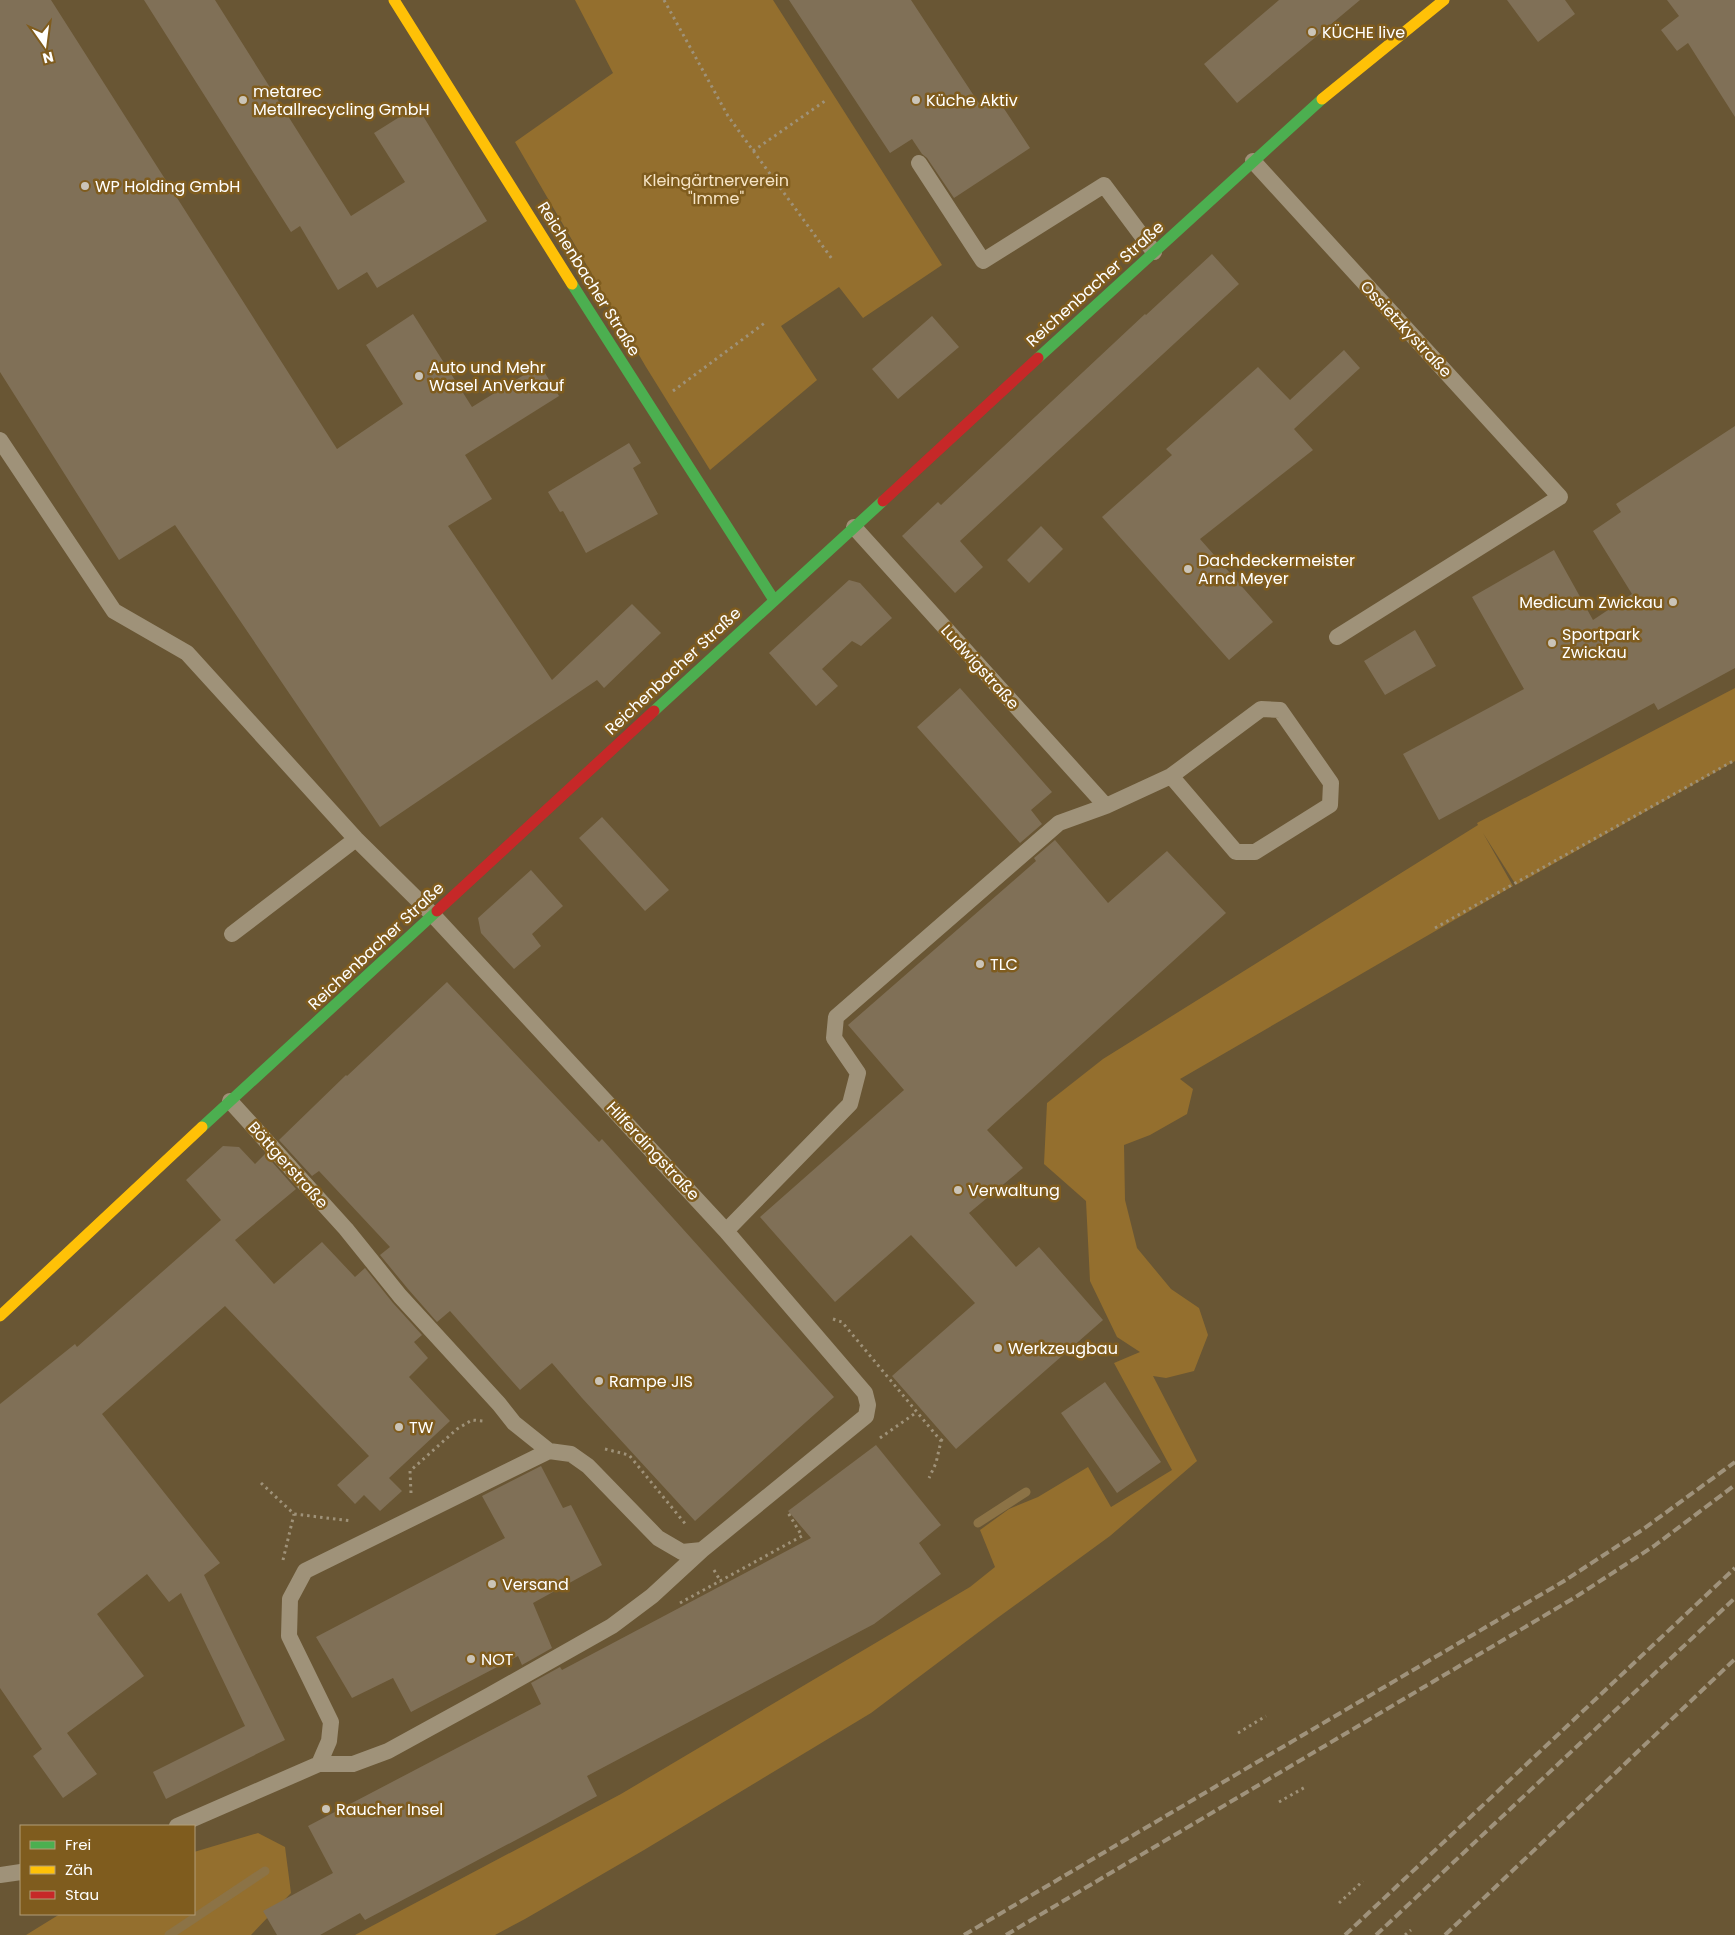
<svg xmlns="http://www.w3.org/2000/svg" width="1735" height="1935" font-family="Poppins,sans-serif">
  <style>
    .green { fill: #946f2e }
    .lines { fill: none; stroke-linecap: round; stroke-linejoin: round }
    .stream { stroke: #8c7346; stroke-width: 9 }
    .building { fill: #807057 }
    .path { stroke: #9f9279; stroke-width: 3; stroke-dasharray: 2.5 4; stroke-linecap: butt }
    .lane { stroke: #9f9279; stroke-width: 16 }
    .fast { stroke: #4caf50; stroke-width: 11 }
    .slow { stroke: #ffc107; stroke-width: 11 }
    .jam { stroke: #c62828; stroke-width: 11 }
    .rail { stroke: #9f927b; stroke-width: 4; stroke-dasharray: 9 4; stroke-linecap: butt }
    .poi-dot { fill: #cac4b8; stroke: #7f5c1e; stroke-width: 2 }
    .labels { text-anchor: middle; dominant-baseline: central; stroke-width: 5; stroke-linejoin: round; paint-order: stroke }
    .poi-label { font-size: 16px; fill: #fff; stroke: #7f5c1e; text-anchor: start }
    .park-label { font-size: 16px; fill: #f6e4c5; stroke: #7f5c1e }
    .street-label { font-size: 16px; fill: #fff; stroke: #7f5c1e }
  </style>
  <rect width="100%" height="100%" fill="#695634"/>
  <path class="green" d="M575 0H773L942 265 863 318 839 287 781 326 817 380 710 470 646 367 515 142 613 73Z
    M1735 688V761L1516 885 1483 833 1513 886 1180 1079 1193 1089 1187 1114 1150 1135 1124 1145 1125 1200 1137 1248 1171 1289 1199 1308 1208 1335 1194 1371 1166 1378 1153 1376 1197 1461 1110 1536 996 1619 871 1713 644 1850 525 1919 495 1935H355L621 1794 970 1587 995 1567 980 1530 1009 1509 1038 1497 1088 1467 1111 1507 1172 1470 1114 1363 1140 1352 1117 1337 1090 1281 1086 1201 1044 1164 1047 1103 1103 1059 1478 825 1477 823Z
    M258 1833 285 1847 291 1893 251 1935H26L60 1914H194V1852Z"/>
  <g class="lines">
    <path class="stream" d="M978 1523 1026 1492
      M169 1935 265 1871"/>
  </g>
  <path class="building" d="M0 0H51L337 449 403 404 366 345 413 314 472 407 540 365 559 396 465 455 492 499 448 526 552 680 632 604 661 633 604 688 597 680 380 827 175 525 119 560 0 372Z
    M144 0H215L351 216 405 182 374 133 417 106 487 221 377 288 367 272 338 290 300 226 291 232Z
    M789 0H911L980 105 995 95 1030 148 954 198 927 158 922 154 912 139 890 153Z
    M1279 0H1360L1237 103 1204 64Z
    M1507 0H1565L1575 14 1538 42Z
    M1667 0H1735V117L1688 43 1677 51 1661 30 1679 16Z
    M1212 254 1239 284 960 541 983 567 955 593 902 536 938 502 941 505 1145 314 1146 315Z
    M932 316 959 347 898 399 872 369Z
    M1344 350 1360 368 1294 429 1313 450 1200 539 1273 622 1229 660 1102 517 1172 455 1166 449 1258 367 1290 400Z
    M1735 426V668L1658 710 1654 703 1439 820 1403 754 1524 689 1472 597 1554 550 1593 620 1632 594 1593 531 1621 512 1616 504Z
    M629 443 641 463 633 468 658 514 586 553 563 511 560 512 548 492Z
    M1041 526 1063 549 1029 583 1007 560Z
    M849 580 860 583 892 618 861 646 852 641 822 669 838 686 816 706 769 653Z
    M1415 630 1436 666 1385 695 1364 661Z
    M960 688 1052 792 1031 810 1042 824 1020 843 917 727Z
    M602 817 669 890 645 911 579 838Z
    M1055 840 1108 903 1167 851 1226 913 987 1130 1023 1168 969 1213 1016 1267 1039 1247 1103 1320 956 1449 892 1376 975 1303 911 1235 835 1302 760 1217 904 1090 848 1025 1036 861 1034 858Z
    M531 870 563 906 532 934 541 946 514 969 481 933 478 918Z
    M447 982 599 1142 602 1139 834 1397 695 1521 582 1398 552 1363 520 1390 450 1311 437 1322 408 1289 380 1255 390 1247 319 1171 312 1176 279 1140 346 1075 347 1076Z
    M223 1146 239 1147 255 1164 265 1154 296 1189 235 1240 274 1284 322 1242 355 1277 365 1268 393 1303 422 1335 414 1342 428 1358 409 1377 450 1421 389 1478 402 1491 380 1511 364 1495 355 1504 337 1485 369 1456 225 1306 102 1414 220 1563 204 1575 285 1740 166 1799 153 1772 245 1726 181 1593 169 1602 147 1574 97 1614 144 1676 67 1733 97 1774 63 1798 33 1756 42 1749 0 1688V1404L75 1344 77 1347 221 1220 186 1180Z
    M1105 1382 1161 1462 1117 1493 1061 1413Z
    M876 1445 941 1525 919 1543 941 1574 874 1624 587 1776 597 1796 546 1824 365 1920 360 1913 320 1935H277L263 1911 333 1873 308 1826 541 1704 531 1683 560 1667 562 1670 811 1538 788 1511Z
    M541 1466 563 1508 571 1505 602 1565 533 1603 552 1648 522 1665 518 1656 411 1712 393 1678 352 1698 316 1637 505 1538 482 1496Z"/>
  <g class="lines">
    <path class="path" d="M664 0 728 116 832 259
      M753 151 825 101
      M673 391 766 322
      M1435 928 1735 760
      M833 1319 842 1322 941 1441 936 1463 929 1478
      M880 1438 917 1412
      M941 1441 944 1436
      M605 1449 629 1455 687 1526
      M261 1483 294 1514 352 1521
      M411 1493 410 1471 457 1429 472 1420 483 1421
      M283 1560 294 1514
      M714 1570 721 1582
      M680 1603 802 1536 787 1511
      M1238 1733 1266 1716
      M1279 1802 1307 1786
      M1339 1903 1363 1881
      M1405 1935 1411 1930"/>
    <path class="lane" d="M1253 161 1560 497 1337 637
      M919 163 983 261 1104 185 1154 252
      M0 440 114 611 187 653 356 839 433 915 726 1231 865 1393 868 1405 866 1416 702 1550 682 1552 658 1538 588 1466 571 1454 549 1451 305 1571 290 1599 289 1636 331 1722 329 1741 319 1764 177 1826
      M854 527 1106 806
      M232 934 356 839
      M230 1101 346 1229 400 1296 499 1404 514 1423 549 1451
      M726 1231 850 1104 858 1073 834 1038 836 1017 1059 823 1106 806 1171 776 1236 852H1255L1330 805 1331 783 1280 710 1261 709 1171 776
      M319 1764H353L388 1751 490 1695 612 1626 652 1596 702 1550
      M0 1875 21 1872"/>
    <path class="fast" d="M572 284 774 600
      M1038 358 1322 99
      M654 711 883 501
      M202 1127 437 911"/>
    <path class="slow" d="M394 0 572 284
      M1322 99 1444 0
      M0 1316 202 1127"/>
    <path class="jam" d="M883 501 1038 358
      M437 911 654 711"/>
    <path class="rail" d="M964 1935 1564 1581 1642 1530 1735 1462
      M1006 1935 1574 1598 1654 1546 1735 1485
      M1345 1935 1735 1568
      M1376 1935 1735 1598
      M1445 1935 1735 1659"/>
  </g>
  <g class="poi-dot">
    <circle cx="1312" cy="32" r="5"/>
    <circle cx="243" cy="100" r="5"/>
    <circle cx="916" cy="100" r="5"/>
    <circle cx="85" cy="186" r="5"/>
    <circle cx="419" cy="376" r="5"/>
    <circle cx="1188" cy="569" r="5"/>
    <circle cx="1673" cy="602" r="5"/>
    <circle cx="1552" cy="643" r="5"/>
    <circle cx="980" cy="964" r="5"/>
    <circle cx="958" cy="1190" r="5"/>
    <circle cx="998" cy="1348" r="5"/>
    <circle cx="599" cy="1381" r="5"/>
    <circle cx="399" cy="1427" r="5"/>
    <circle cx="492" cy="1584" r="5"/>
    <circle cx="471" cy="1659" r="5"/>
    <circle cx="326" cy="1809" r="5"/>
  </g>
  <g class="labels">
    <g class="poi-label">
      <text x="1322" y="32">KÜCHE live</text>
      <text x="253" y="91">metarec<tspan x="253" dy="18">Metallrecycling GmbH</tspan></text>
      <text x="926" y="100">Küche Aktiv</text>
      <text x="95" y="186">WP Holding GmbH</text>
      <text x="429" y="367">Auto und Mehr<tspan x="429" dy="18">Wasel AnVerkauf</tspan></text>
      <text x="1198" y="560">Dachdeckermeister<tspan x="1198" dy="18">Arnd Meyer</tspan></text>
      <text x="1663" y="602" text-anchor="end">Medicum Zwickau</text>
      <text x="1562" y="634">Sportpark<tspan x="1562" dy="18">Zwickau</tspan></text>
      <text x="990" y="964">TLC</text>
      <text x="968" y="1190">Verwaltung</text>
      <text x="1008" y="1348">Werkzeugbau</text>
      <text x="609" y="1381">Rampe JIS</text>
      <text x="409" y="1427">TW</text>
      <text x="502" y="1584">Versand</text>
      <text x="481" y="1659">NOT</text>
      <text x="336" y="1809">Raucher Insel</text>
    </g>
    <g class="park-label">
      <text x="716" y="180">Kleingärtnerverein<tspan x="716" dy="18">"Imme"</tspan></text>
    </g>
    <g class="street-label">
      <text transform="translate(589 279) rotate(58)">Reichenbacher Straße</text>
      <text transform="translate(1095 284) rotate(-42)">Reichenbacher Straße</text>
      <text transform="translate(1406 329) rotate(47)">Ossietzkystraße</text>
      <text transform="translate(980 667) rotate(48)">Ludwigstraße</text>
      <text transform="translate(673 671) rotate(-43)">Reichenbacher Straße</text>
      <text transform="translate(376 946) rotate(-43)">Reichenbacher Straße</text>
      <text transform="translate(653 1151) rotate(47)">Hilferdingstraße</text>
      <text transform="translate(288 1165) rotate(48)">Böttgerstraße</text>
    </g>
  </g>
  <rect x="20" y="1825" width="175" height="90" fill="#7f5c1e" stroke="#b29d78"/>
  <rect x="30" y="1841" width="25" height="8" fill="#4caf50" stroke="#b29d78"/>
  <text x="65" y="1850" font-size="15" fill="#ffffff">Frei</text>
  <rect x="30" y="1866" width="25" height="8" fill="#ffc107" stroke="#b29d78"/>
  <text x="65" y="1875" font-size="15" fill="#ffffff">Zäh</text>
  <rect x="30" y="1891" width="25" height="8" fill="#c62828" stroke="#b29d78"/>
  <text x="65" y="1900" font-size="15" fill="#ffffff">Stau</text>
  <g transform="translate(45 45) rotate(166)" stroke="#7f5c1e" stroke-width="4" paint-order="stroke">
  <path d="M0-4L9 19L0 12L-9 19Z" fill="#ffffff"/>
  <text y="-8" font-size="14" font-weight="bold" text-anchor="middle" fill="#ffffff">N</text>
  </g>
</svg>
